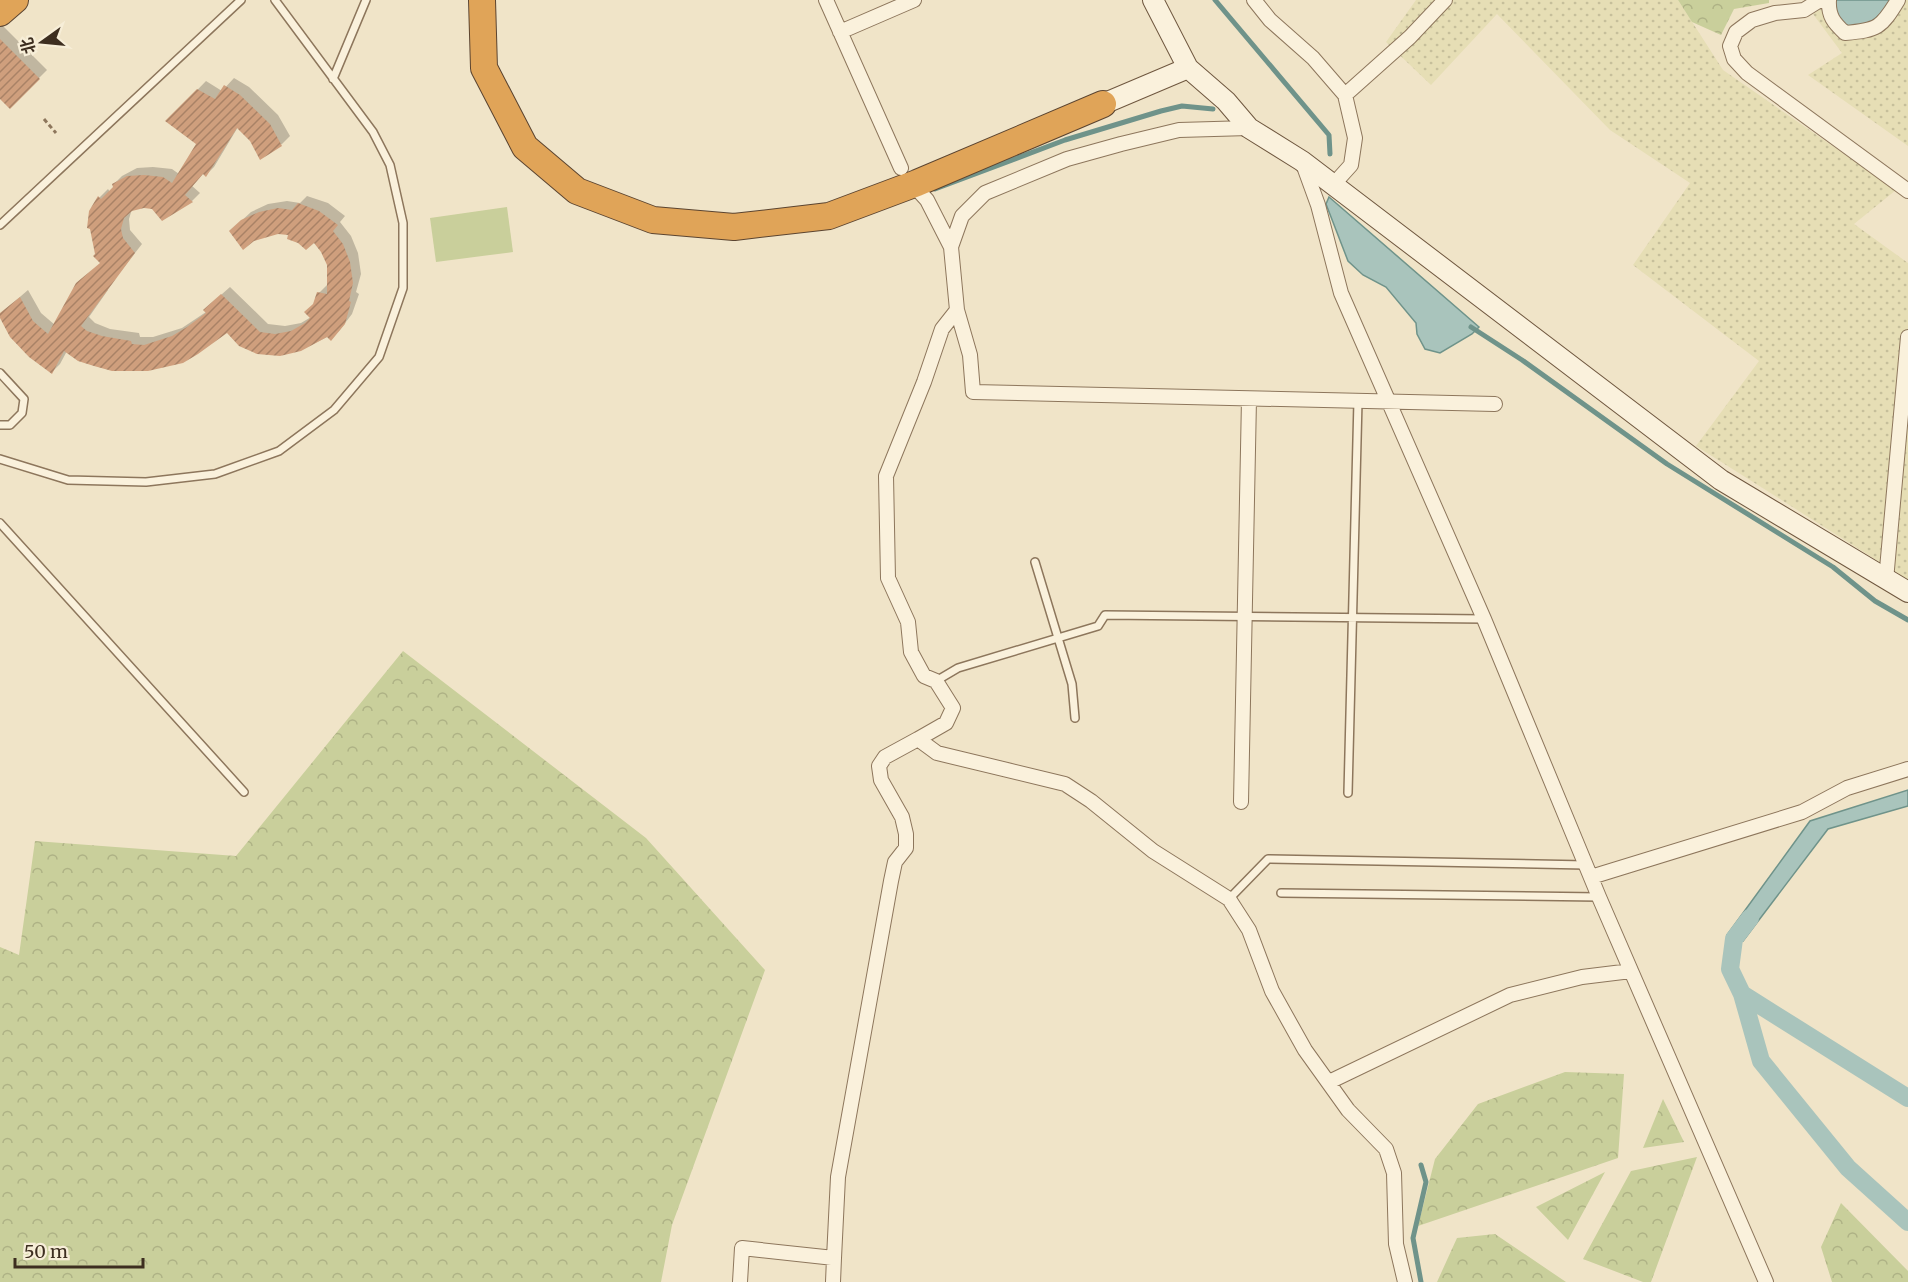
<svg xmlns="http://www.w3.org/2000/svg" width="1908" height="1282" font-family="Merriweather,'Noto Sans SC',serif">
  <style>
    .farmland { fill: url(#farmland-dots) }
    .grass { fill: #c9cf9b }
    .forest { fill: url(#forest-crowns) }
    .water { fill: #a9c4bc; stroke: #6f938a; stroke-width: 1.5 }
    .shadow { fill: #0003 }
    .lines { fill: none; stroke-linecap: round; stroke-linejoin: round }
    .stream { stroke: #6f938a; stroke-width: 5 }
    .canal { stroke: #a9c4bc; stroke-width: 18 }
    .building { fill: url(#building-hatch) }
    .lane-casing { stroke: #8d765c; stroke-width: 10 }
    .street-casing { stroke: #8d765c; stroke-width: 16 }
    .secondary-casing { stroke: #6f573f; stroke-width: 22 }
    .highway-casing { stroke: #5b4430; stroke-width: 28 }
    .path { stroke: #8d765c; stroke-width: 3; stroke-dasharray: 4.5 3; stroke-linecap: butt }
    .lane { stroke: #faf1dc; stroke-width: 7 }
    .street { stroke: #faf1dc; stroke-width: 14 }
    .secondary { stroke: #faf1dc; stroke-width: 20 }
    .highway { stroke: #e0a458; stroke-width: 26 }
  </style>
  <defs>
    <pattern id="farmland-dots" width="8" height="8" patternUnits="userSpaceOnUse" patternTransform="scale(1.5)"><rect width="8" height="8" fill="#e6deb5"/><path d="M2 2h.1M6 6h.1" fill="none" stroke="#c6bf9b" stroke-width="1.8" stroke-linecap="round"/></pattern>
    <pattern id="forest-crowns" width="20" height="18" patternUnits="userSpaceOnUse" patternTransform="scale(1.5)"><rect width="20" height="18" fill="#c9cf9b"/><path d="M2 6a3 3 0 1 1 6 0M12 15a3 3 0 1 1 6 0" fill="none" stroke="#aeb285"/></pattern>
    <pattern id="building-hatch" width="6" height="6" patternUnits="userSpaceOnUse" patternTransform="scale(1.5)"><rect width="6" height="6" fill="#cf9f7d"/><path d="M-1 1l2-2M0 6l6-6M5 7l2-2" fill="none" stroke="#a98266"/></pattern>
  </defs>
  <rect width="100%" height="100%" fill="#f0e4c8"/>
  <path class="farmland" d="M1416 0H1678L1723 70 1896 190 1854 224 1908 263V580L1696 446 1759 361 1633 265 1690 183 1610 130 1497 14 1431 85 1386 42Z
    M1908 0V146L1808 75 1842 53 1813 14 1824 6Z"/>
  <path class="grass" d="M507 207 513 252 436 262 430 218Z"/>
  <path class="forest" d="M1678 0H1769V3L1734 9 1721 35 1692 22Z
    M403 651 646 838 765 970 672 1225 661 1282H0V947L19 955 35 841 236 856Z
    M1565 1072 1624 1074 1618 1158 1418 1226 1435 1159 1478 1104Z
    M1663 1099 1684 1142 1643 1148Z
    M1697 1157 1651 1282H1643L1583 1259 1631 1171Z
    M1605 1172 1568 1240 1536 1207Z
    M1841 1203 1908 1271V1282H1832L1821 1247Z
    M1495 1234 1566 1282H1437L1457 1238Z"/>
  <path class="water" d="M1836 0H1892C1879 17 1863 35 1840 24L1834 4Z
    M1329 197 1479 327 1472 334 1440 353 1425 349 1417 334 1416 323 1386 287 1363 275 1348 261 1326 204Z
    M1908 790V806L1828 829 1743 941 1727 935 1810 821Z"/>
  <path class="shadow" d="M0 23 47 70 10 107 0 97Z
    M234 78 249 87 278 115 290 136 282 144 260 158 251 140 238 127 214 167 206 175 202 173 191 185 200 193 192 201 153 207 144 206 132 209 129 219 130 230 142 244 107 289 108 290 89 317 95 323 110 329 139 333 140 337H153L182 328 206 312 213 302 230 287 268 324 285 326 301 323 311 317 319 293 327 285 329 265 323 251 314 241 290 233 239 223 251 212 268 204 287 201 300 203 307 196 328 203 345 216 340 222 351 236 358 253 361 274 356 292 359 294 352 314 339 331 301 350 227 331 198 353 67 351 60 364 52 372 0 314 28 290 41 313 55 325 102 263 91 212 100 197 108 189 110 192 114 188V184L122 176 137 168 153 167 172 169 179 174 198 144 167 121 206 81 222 91Z"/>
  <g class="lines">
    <path class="stream" d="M1215 0 1329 135 1330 154
      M935 189 1065 140 1161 111 1182 106 1213 109
      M1471 327 1522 360 1667 464 1833 567 1875 601 1908 620
      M1421 1282 1413 1238 1426 1182 1421 1165"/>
    <path class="canal" d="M1750 918 1734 939 1730 969 1742 994 1908 1098
      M1742 994 1761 1061 1848 1168 1908 1222"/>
  </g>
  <path class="building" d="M0 39 40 79 10 109 0 99Z
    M224 85 240 95 270 124 282 146 260 160 250 141 237 128 206 177 203 174 185 195 193 202 162 221 152 209 144 208 132 211 124 218 121 229 123 238 135 253 81 326 87 331 102 336 131 341 132 344 144 345 172 336 187 327 206 313 203 310 221 294 260 332 275 334 291 331 305 323 310 318 304 312 313 304 317 292 327 294V265L321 252 314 243 306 250 298 243 287 239 288 235 278 234 254 241 243 250 229 231 241 220 259 212 278 208 292 210 298 203 319 211 338 225 333 231 343 244 350 262 353 283 349 301 351 302 345 324 331 341 327 337 301 351 280 356 257 354 239 346 227 333 198 354 183 363 148 371H112L94 366 78 361 64 351 52 374 29 357 10 337 0 318V313L20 297 33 321 48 334 76 283 100 263 93 256 95 254 90 229 87 228 89 211 98 196 101 199 113 187 112 184 127 176 144 175 163 177 172 183 196 144 165 121 197 89 215 99Z"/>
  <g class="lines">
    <defs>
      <path id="lane" d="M333 79 366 0
        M0 225 241 0
        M0 373 24 399 22 413 10 425H0
        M0 459 68 480 146 482 215 474 279 451 334 410 379 357 403 288V223L390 165 373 132 275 0
        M0 523 244 792
        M1035 562 1072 684 1075 718
        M936 681 958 668 1098 626 1105 615 1484 619
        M1348 793 1358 401
        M1281 893 1599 897
        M1229 899 1268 859 1586 865"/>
      <path id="street" d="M826 0 901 168
        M1254 0 1270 20 1313 58 1345 95 1410 37 1445 0
        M1820 0 1804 10 1775 13 1752 20 1736 32 1730 46 1734 59 1747 73 1908 191
        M1829 0C1828 16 1834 23 1845 33 1878 30 1881 28 1898 0
        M840 32 914 0
        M1249 128 1179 130 1121 144 1067 159 985 193 962 216 951 247 957 310 970 355 973 392 1495 404
        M1302 161 1318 205 1341 293 1484 619 1599 897 1766 1282
        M1333 185 1351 165 1355 138 1345 95
        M917 189 927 200 951 247
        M1886 580 1908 337
        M918 739 946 723 953 708 936 681 924 676 911 652 908 622 888 578 886 476 924 382 942 329 957 310
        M1241 802 1249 399
        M1591 877 1802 812 1847 788 1908 769
        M1329 1082 1510 995 1582 977 1631 971
        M740 1282 742 1248 834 1258 838 1177 891 881 895 862 906 848V834L902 817 881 780 879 766 885 757 918 739 937 753 1065 784 1091 801 1153 851 1229 899 1249 930 1272 991 1305 1050 1348 1110 1386 1149 1394 1173 1396 1244 1405 1282
        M833 1282 834 1258"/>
      <path id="secondary" d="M1153 0 1188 68 1226 101 1249 128 1302 161 1721 480 1908 592
        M1103 104 1188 68"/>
      <path id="highway" d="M482 0 484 68 525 147 577 191 653 220 734 227 829 216 917 183 1103 104
        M0 13 15 0"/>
    </defs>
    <use href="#lane" class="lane-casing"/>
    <use href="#street" class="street-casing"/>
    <use href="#secondary" class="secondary-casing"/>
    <use href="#highway" class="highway-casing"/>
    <path class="path" d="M44 119 56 133"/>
    <use href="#lane" class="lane"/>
    <use href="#street" class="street"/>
    <use href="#secondary" class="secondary"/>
    <use href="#highway" class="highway"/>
  </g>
  <g transform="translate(42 42) rotate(255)" stroke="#f7eed8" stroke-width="4.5" paint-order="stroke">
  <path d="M0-4.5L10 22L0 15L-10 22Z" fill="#3d2e20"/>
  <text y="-9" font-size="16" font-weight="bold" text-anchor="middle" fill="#3d2e20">北</text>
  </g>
  <path d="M15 1258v9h128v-9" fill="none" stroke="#3d2e20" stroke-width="3"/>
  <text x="24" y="1258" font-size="18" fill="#3d2e20" stroke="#f7eed8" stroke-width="4.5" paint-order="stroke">50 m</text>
</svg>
